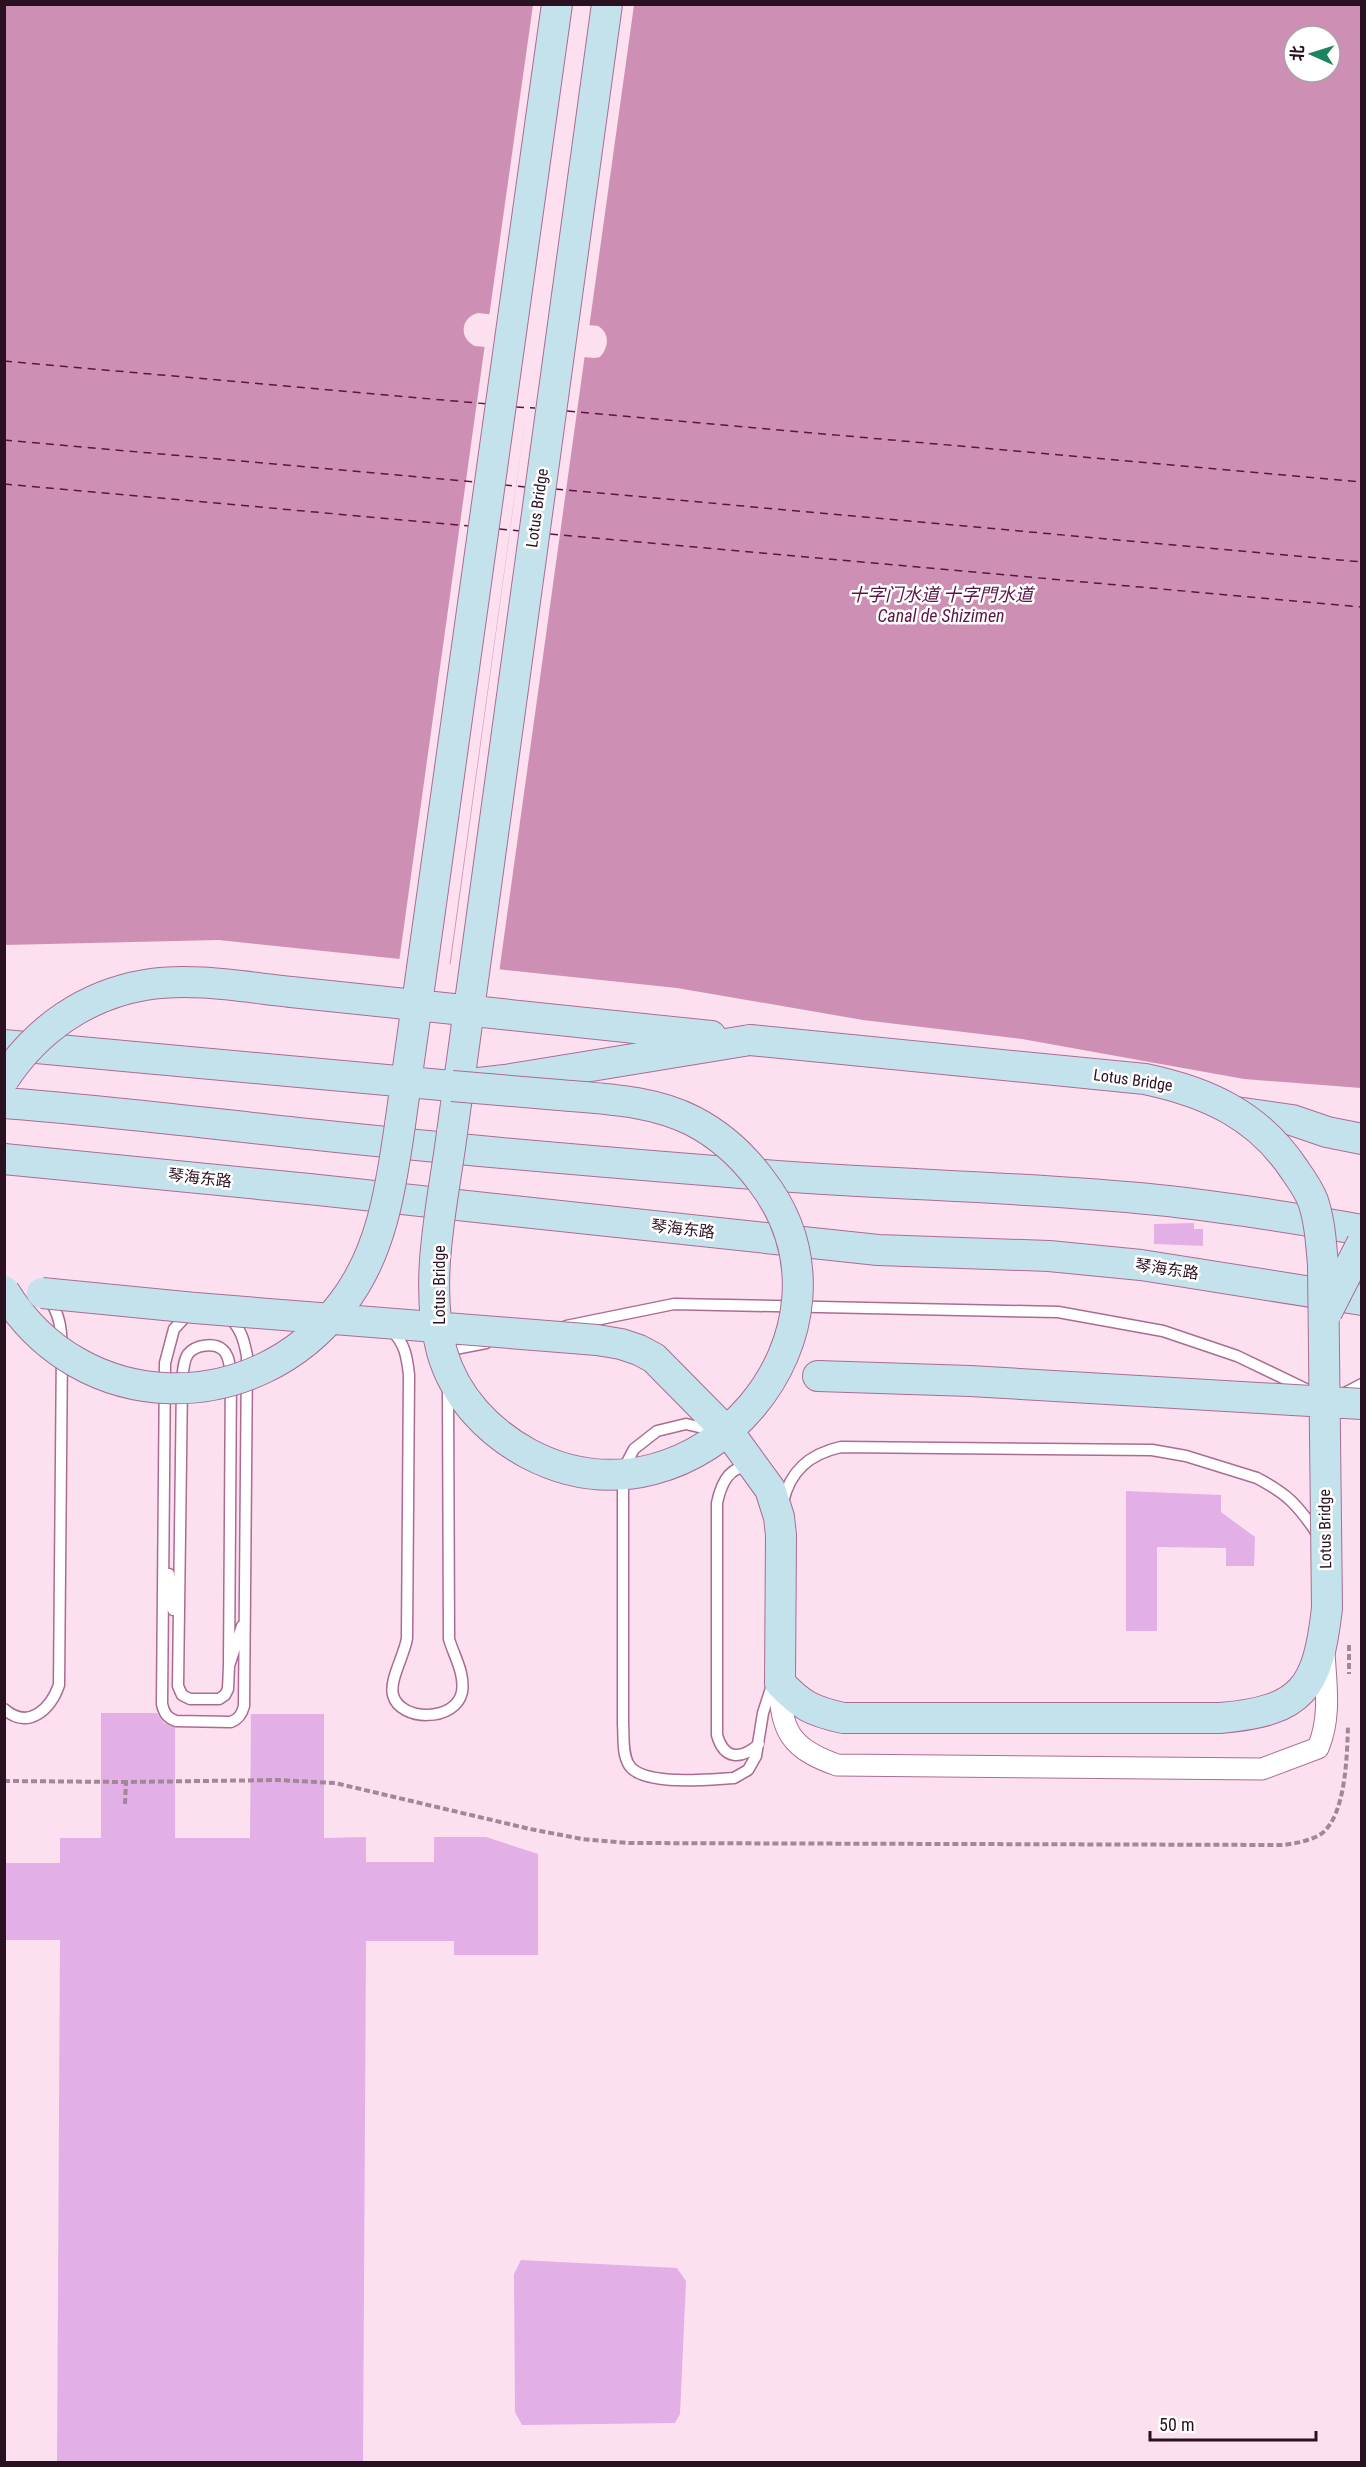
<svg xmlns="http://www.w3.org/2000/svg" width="1366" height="2467" font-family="'Roboto Condensed','Noto Sans SC',sans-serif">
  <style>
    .water { fill: #cd90b4; fill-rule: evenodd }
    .pier { fill: #fce0f0 }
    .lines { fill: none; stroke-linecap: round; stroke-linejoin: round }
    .ferry { stroke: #5c1446; stroke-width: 1.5; stroke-dasharray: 8 6; stroke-linecap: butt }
    .building { fill: #e2afe7 }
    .lane-casing { stroke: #ab6c92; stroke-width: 13 }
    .secondary-casing { stroke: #ab6c92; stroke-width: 32 }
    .path { stroke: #a18797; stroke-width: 4; stroke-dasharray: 6 3; stroke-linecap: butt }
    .lane { stroke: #fff; stroke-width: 10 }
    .secondary { stroke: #c4e2ec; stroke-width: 30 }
    .lane-bridge-casing { stroke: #ab6c92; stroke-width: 13; stroke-linecap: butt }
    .street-bridge-casing { stroke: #ab6c92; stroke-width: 23; stroke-linecap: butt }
    .secondary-bridge-casing { stroke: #ab6c92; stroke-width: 32; stroke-linecap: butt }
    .lane-bridge { stroke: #fff; stroke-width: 10 }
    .street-bridge { stroke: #fff; stroke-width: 21 }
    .secondary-bridge { stroke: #c4e2ec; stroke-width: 30 }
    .labels { text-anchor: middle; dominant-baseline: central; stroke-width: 5; stroke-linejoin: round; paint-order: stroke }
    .street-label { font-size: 16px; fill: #2a1121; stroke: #fff }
    .water-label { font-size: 18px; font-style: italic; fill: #5c1446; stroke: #fff }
  </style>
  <rect width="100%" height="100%" fill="#fce0f0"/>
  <path class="water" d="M4 5H1361V1088L1244 1079 1022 1039 863 1020 677 988 219 940 5 945ZM1294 36H1330V72H1294ZM478 313 598 326C610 333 609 347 600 357L594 358 475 346C458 338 461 317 478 313Z"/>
  <path class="pier" d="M533 5H634L589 328 489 317Z
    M485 344 585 354 499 973 450 968 528 400 449 968 399 962Z"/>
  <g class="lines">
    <path class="ferry" d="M4 361 488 404
      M516 407 535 408
      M567 411 1362 482
      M4 440 476 482
      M4 484 470 526
      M504 485 526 487
      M555 489 1362 562
      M499 529 521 531
      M550 534 1362 607"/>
  </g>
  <path class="building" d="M1194 1223V1229H1203V1246L1154 1244V1224Z
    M1126 1491 1221 1495V1512L1255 1537 1254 1566H1226V1548L1157 1547V1631H1126Z
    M101 1713H157L164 1723 175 1728V1838H250L251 1714H324V1838L366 1837V1862H434V1837H486L538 1854V1955H454V1941H366L363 2463H57L60 1940H4V1863H60V1838H101Z
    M521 2260 677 2268 686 2281 680 2414 675 2423 522 2425 515 2412 514 2274Z"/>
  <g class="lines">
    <defs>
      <path id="lane" d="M189 1313 174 1329 165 1363 162 1704C164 1713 167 1718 176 1721L231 1722C239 1719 242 1714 244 1706L247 1356C244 1340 241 1329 229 1317
        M566 1326 674 1304 1058 1312 1163 1331 1237 1356 1308 1390
        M455 1349 486 1343
        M1341 1395 1362 1384
        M1257 1478C1287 1494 1297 1504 1316 1532
        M169 1574 173 1610
        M229 1666 231 1372C229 1364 229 1355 223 1350 214 1342 195 1345 188 1354 183 1361 183 1373 182 1382L178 1686 182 1695 190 1699H219L225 1695 228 1689 229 1666 242 1626
        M4 1709C29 1731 51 1708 59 1685L62 1346C61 1329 60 1313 48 1299"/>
      <path id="secondary" d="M291 992 711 1036
        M4 1045 452 1086 505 1080 750 1040
        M4 1103C109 1111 213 1124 318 1135 459 1150 600 1162 741 1173 880 1185 1020 1186 1158 1200 1226 1207 1294 1218 1362 1230
        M1236 1112 1292 1120 1327 1132 1362 1139
        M400 1125 557 4
        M452 1133 607 4
        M4 1159 309 1189 878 1250 1049 1256 1141 1265 1362 1300
        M818 1376 970 1381"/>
    </defs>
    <use href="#lane" class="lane-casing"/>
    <use href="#secondary" class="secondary-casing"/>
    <path class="path" d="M1349 1645V1674
      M4 1781 126 1782
      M125 1804 126 1782 277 1780 335 1783 530 1829 582 1839 629 1843 1284 1845C1297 1843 1310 1841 1321 1834 1346 1816 1347 1755 1348 1726"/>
    <use href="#lane" class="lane"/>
    <use href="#secondary" class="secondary"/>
    <defs>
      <path id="lane-bridge" d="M391 1330C405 1343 407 1357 409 1375L407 1638C405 1654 389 1680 393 1695 400 1722 456 1722 462 1692 465 1673 454 1656 449 1639L448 1388
        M712 1430 686 1424 657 1431 634 1449 625 1466 623 1486V1724C624 1737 622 1754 629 1765 643 1787 711 1779 734 1778L748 1770 756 1756 763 1713 774 1679
        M751 1467C729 1465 721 1484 717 1503V1735C724 1760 741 1760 759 1744
        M783 1502C790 1471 809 1454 841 1447L1152 1450 1186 1456 1257 1478"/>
      <path id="street-bridge" d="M780 1683C780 1731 791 1749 837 1765L1262 1769 1318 1748C1331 1718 1326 1685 1324 1653"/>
      <path id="secondary-bridge" d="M4 1079C37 1029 86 995 145 985 192 977 244 987 291 992
        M452 1133C443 1203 423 1282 442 1352 455 1397 488 1432 529 1454 697 1542 878 1330 760 1179 742 1155 720 1135 693 1121 652 1100 604 1099 559 1095 524 1092 488 1089 452 1086
        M4 1291C81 1417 254 1420 342 1304 382 1253 391 1187 400 1125
        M42 1293 195 1308 597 1340 621 1344 639 1350 654 1358 733 1438 770 1489 779 1517 781 1535 780 1683C802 1706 812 1711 843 1718H1220C1303 1711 1318 1688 1327 1608L1323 1265C1321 1243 1320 1222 1313 1201 1309 1190 1301 1179 1294 1169 1258 1115 1207 1092 1145 1079L750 1040
        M1327 1312 1362 1243
        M970 1381 1362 1404"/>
    </defs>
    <use href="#lane-bridge" class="lane-bridge-casing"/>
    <use href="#street-bridge" class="street-bridge-casing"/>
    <use href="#secondary-bridge" class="secondary-bridge-casing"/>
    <use href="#lane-bridge" class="lane-bridge"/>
    <use href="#street-bridge" class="street-bridge"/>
    <use href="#secondary-bridge" class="secondary-bridge"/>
  </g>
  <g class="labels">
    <g class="street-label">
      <text transform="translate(537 508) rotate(-82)">Lotus Bridge</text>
      <text transform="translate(1133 1080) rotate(8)">Lotus Bridge</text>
      <text transform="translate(200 1178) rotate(6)">琴海东路</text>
      <text transform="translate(683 1229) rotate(6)">琴海东路</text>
      <text transform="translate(1167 1269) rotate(8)">琴海东路</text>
      <text transform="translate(439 1285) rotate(-90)">Lotus Bridge</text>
      <text transform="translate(1325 1529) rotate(-91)">Lotus Bridge</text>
    </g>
    <g class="water-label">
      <text x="941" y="594">十字门水道 十字門水道<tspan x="941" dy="21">Canal de Shizimen</tspan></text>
    </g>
  </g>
  <rect width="1366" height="2467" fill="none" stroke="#2a1121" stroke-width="12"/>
  <g transform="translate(1312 54) rotate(273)"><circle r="28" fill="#ffffff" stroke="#aaa0a6" stroke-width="1.5"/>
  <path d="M0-4.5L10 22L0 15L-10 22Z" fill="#1d845f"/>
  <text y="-9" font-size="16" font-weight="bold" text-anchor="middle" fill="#2a1121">北</text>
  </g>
  <path d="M1150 2431v9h166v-9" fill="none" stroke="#2a1121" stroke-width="3"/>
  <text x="1159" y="2431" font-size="18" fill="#2a1121" stroke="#ffffff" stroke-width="4.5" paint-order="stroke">50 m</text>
</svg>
